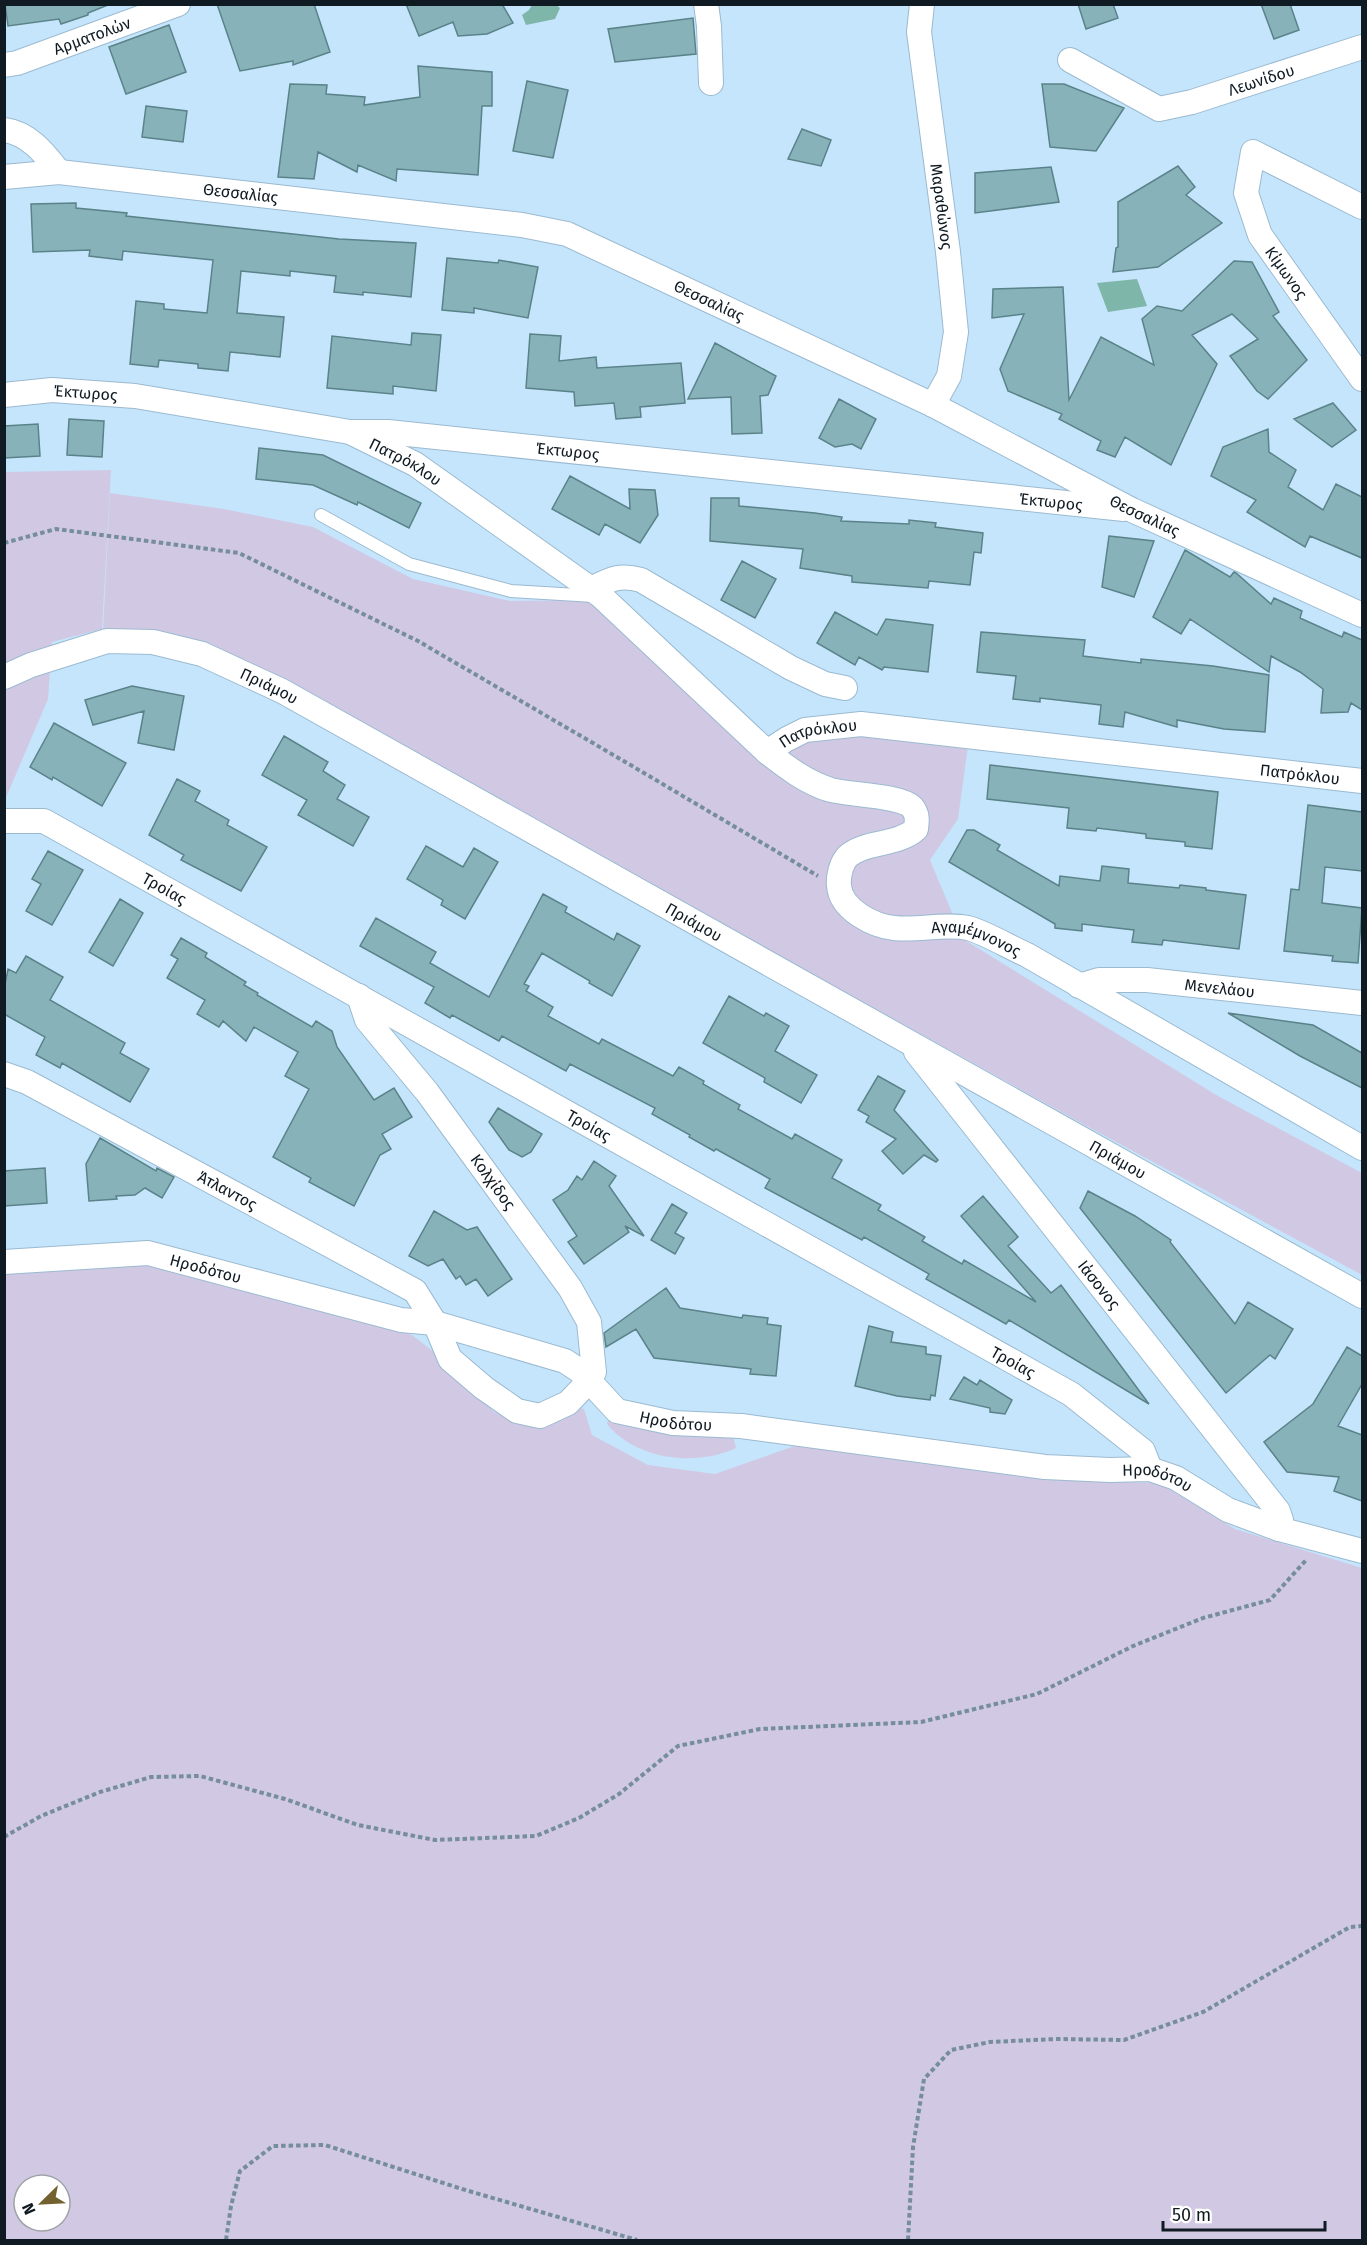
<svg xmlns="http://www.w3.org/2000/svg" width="1367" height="2245" font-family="'Fira Sans',sans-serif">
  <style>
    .green { fill: #d1c9e4; fill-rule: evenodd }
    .water { fill: #7eb6aa }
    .building { fill: #88b2b9; stroke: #5a8389; stroke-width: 1.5 }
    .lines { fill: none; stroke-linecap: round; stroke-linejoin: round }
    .lane-casing { stroke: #9bbad0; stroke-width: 14 }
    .street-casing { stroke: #9bbad0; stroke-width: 26 }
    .path { stroke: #768d9d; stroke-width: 4; stroke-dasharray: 4.5 3; stroke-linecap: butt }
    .lane { stroke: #fff; stroke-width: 12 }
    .street { stroke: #fff; stroke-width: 24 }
    .labels { text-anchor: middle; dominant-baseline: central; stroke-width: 4.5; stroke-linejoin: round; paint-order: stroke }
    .street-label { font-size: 16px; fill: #0f1a22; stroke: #fff }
  </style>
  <rect width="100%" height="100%" fill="#c5e5fc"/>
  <path class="green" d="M111 470 102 629 52 642 48 699 5 800V472Z
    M110 493 224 509 313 527 413 579 510 601 589 600 773 766 790 746 825 733 969 739 958 819 930 860 963 939 1218 1096 1362 1173V1275L1081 1123 267 671 170 635 103 629Z
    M156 1257 412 1335 443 1359 494 1412 518 1422 578 1408 584 1409 592 1435 648 1465 715 1474 803 1443 1082 1481 1159 1483 1235 1529 1362 1568V2240H5V1268ZM24 2185H60V2221H24Z
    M608 1420H615L624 1425 649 1430 732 1432 736 1448C696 1467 636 1460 607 1424Z"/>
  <path class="water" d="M532 5H556L560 8 555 19 526 25 522 15 529 10Z
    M1137 279 1147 306 1108 312 1097 283Z"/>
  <path class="building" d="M5 4H107L108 5 88 13V15L61 24 59 19 8 26Z
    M217 4H314L330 52 293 65V61L240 71Z
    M406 4H502L513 23 487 34 458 36 453 22 419 36Z
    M1078 4H1113L1118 18 1086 29Z
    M1261 4H1290L1299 30 1274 39Z
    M693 18 696 54 615 62 608 29Z
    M169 25 186 72 126 94 109 47Z
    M418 66 492 72V106H482L478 175 397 169 396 181 358 165 357 172 318 152 314 179 278 177 290 84 327 85 326 94 365 97 364 105 420 97Z
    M527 81 568 90 553 158 513 151Z
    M1042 84H1064L1124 108 1096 151 1050 147Z
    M146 106 187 111 183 142 142 137Z
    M802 129 831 140 821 166 788 159Z
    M1178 166 1195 187 1186 195 1222 223 1158 267 1113 272 1116 248 1118 247V202Z
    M1051 167 1059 202 975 213V173Z
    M76 203V208L127 213 126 216 339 239 416 243 411 297 363 292V295L334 292 336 276 290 271V276L241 271 237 313 284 317 280 357 230 352 228 371 198 368V364L159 360 158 367 130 364 136 301 164 304V309L207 313 213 260 123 251 122 260 89 256 90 250 33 252 31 204Z
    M447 258 498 263 499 260 538 267 528 318 474 308V313L442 310Z
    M1234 261 1252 262 1279 312 1273 316 1307 360 1268 399 1257 391 1230 356 1258 339 1232 314 1192 335 1217 364 1171 465 1125 437 1115 457 1097 450 1101 441 1059 419 1062 414 1008 391 1000 369 1024 314 992 318 993 289 1063 287 1069 400 1101 337 1154 365 1142 319 1157 306 1182 311Z
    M412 333 441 335 436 391 393 386V394L327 388 332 336 411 345Z
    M530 334 561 336 559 361 596 357 597 368 681 363 685 403 640 407 641 417 616 419 614 403 575 406 574 392 526 388Z
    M715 343 776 376 768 395 760 396 762 433 732 434 731 397 688 399Z
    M839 399 876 419 861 449 852 444 835 447 819 438Z
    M1333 403 1356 430 1332 447 1294 419Z
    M69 419 104 421 102 457 67 455Z
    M38 424 40 456 4 458V426Z
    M1268 429 1269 452 1296 470 1288 487 1323 510 1336 484 1362 497V558L1310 536 1305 547 1247 512 1256 500 1211 476 1223 447Z
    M259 448 323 455 421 503 409 528 358 502 357 505 313 485 256 479Z
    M570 476 630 509 629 489 655 490 658 515 640 543 605 524 599 535 552 509Z
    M711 498H739V506L815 513 842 517 841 521 909 524V520L936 523 935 527 983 533 981 553 974 552 970 585 929 581 928 588 852 582V576L800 568 803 549 710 541Z
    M1109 536 1154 541 1134 597 1102 587Z
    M1185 550 1230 577 1234 572 1236 573 1271 604 1274 598 1302 611 1300 618 1342 637 1344 632 1362 640V710L1351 703 1348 712 1321 713 1323 689 1300 672 1271 656 1269 672 1190 619 1181 634 1153 617Z
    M742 561 776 579 755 618 721 600Z
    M835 612 877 635 886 619 933 625 928 672 884 667 882 670 859 657 855 665 817 643Z
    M981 632 1085 640 1083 656 1141 663V659L1213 666 1269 675 1265 732 1224 729 1177 720V727L1125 712 1123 727 1099 724 1101 705 1040 698V702L1013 699 1016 676 977 672Z
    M132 686 184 696 174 750 138 743 144 711 93 725 85 700Z
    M54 723 126 763 102 806 53 777 52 780 30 767Z
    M284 736 328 762 323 771 345 785 337 799 369 817 353 846 298 815 307 800 262 775Z
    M990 765 1218 792 1212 849 1185 846V842L1146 838V834L1097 828 1096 831 1067 828 1069 808 987 799Z
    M177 779 200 791 195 801 229 820 227 825 267 847 241 891 181 860 184 855 149 835Z
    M1308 805 1362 812V871L1325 867 1322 903 1362 908 1358 963 1332 961 1333 956 1284 951 1291 889 1299 890Z
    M967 830H974L1000 845 997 850 1059 886 1060 876 1100 881 1102 866 1129 869 1128 883 1179 888 1180 885 1206 888V890L1246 895 1239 949 1163 940 1162 945 1132 942 1134 930 1082 924V931L1055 928V924L949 862Z
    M426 846 463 867 474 848 498 862 465 919 441 905 443 900 407 879Z
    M48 851 83 870 52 925 26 911 41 884 32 879Z
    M543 894 567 907 565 912 614 940 617 933 640 946 612 996 589 983 590 981 542 953 524 984 529 986 526 991 553 1007 548 1016 599 1044 602 1039 673 1076 679 1067 704 1081 703 1084 740 1105 738 1109 792 1139 795 1134 842 1160 832 1178 881 1205 878 1210 925 1237 922 1241 962 1264 964 1260 1036 1302 961 1216 983 1196 1018 1237 1008 1246 1051 1293 1061 1285 1149 1404 1009 1320 1006 1324 926 1279 929 1274 864 1237 862 1240 765 1188 770 1179 716 1149 714 1151 689 1137 690 1135 652 1114 655 1108 570 1064 566 1071 502 1036 499 1041 452 1015 450 1018 425 1003 434 987 360 946 376 918 436 952 430 963 489 997Z
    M120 899 143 913 113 966 89 952Z
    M181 938 207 953 205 957 246 982 244 985 258 993 257 995 312 1027 316 1021 332 1031 337 1047 374 1100 394 1088 412 1117 382 1134 391 1149 380 1155 354 1206 309 1182 311 1178 273 1157 309 1089 285 1076 298 1052 254 1027 246 1041 223 1021 219 1027 197 1014 205 1000 167 978 178 959 171 955Z
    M26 956 63 977 50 1000 125 1043 120 1053 149 1069 130 1102 62 1063 60 1068 36 1055 45 1037 4 1014V989L8 969 16 973Z
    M729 996 764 1016 766 1013 789 1026 775 1051 817 1075 801 1103 764 1082 765 1078 703 1043Z
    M1228 1013 1313 1025 1362 1053V1088L1300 1056Z
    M878 1076 905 1091 894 1110 938 1160 936 1162 924 1155 903 1174 882 1151 896 1139 866 1122 869 1116 858 1110Z
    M498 1108 542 1134 531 1152 522 1157 509 1150 489 1122Z
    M100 1138 156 1171 157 1168 174 1177 162 1198 145 1188 135 1195 116 1196 117 1199 89 1201 86 1164Z
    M594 1161 616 1176 609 1186 644 1236 625 1226 629 1232 584 1264 568 1242 577 1236 553 1200 568 1190 577 1176 582 1180Z
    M45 1168 47 1203 4 1206V1171Z
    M1088 1191 1135 1216 1171 1240 1170 1242 1235 1324 1248 1302 1293 1329 1275 1359 1270 1355 1226 1393 1080 1208Z
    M672 1204 687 1213 675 1233 684 1238 675 1254 651 1240Z
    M434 1211 467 1230 477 1227 512 1279 488 1296 476 1279 466 1285 460 1276 456 1279 443 1259 428 1266 409 1256Z
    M666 1288 680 1308 742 1318 743 1315 768 1318 767 1324 781 1326 776 1376 750 1374 751 1369 654 1358 636 1329 606 1347 604 1333Z
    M869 1326 893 1332 891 1342 926 1347V1354L941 1356 935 1396 931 1395 930 1400 897 1396 855 1386Z
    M1347 1347 1362 1356V1384L1338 1426 1362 1435V1501L1334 1491 1339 1477 1287 1472 1264 1442 1313 1404Z
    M964 1377 977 1385 980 1380 1012 1400 1005 1414 990 1412V1408L950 1399Z"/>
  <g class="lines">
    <defs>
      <path id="lane" d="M321 515 409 564 511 591 594 596"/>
      <g id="street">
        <path d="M706 4 709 26 711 83"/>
        <path id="s1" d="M922 4 919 32 948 252 956 332 949 376 933 405"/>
        <path id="s2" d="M1070 60 1159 109 1192 102 1362 47"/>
        <path id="s3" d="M4 65 17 63 178 4"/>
        <path d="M4 130C29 133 45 154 59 172"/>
        <path id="s4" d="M4 177 59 172 522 225 567 234 933 405 1132 510 1362 615"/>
        <path id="s5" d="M1362 207 1253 152 1246 193 1260 235 1362 379"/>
        <path id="s6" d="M4 395 52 390 135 396 350 432H388L1124 509"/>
        <path id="s7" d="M350 432 415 464 601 596 767 752C786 767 807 783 831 790 850 795 899 795 912 807 918 814 917 821 916 829 897 846 865 841 848 856 841 863 838 877 839 886 841 910 874 926 894 928 918 931 944 923 968 928 984 932 1011 948 1027 955L1362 1148"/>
        <path d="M591 589C611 579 619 574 641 580L791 668 825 684 845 688"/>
        <path id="s8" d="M4 677 31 665 107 641 153 642 202 654 282 691 1362 1296"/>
        <path id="s9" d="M767 752 787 739 805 730 861 724 1362 781"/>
        <path id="s10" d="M4 821H44L1071 1394 1143 1451 1150 1469"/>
        <path id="s11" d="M1079 986 1099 980H1147L1362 1003"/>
        <path id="s12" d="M916 1052 1278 1511 1281 1520 1279 1529"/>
        <path id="s13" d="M4 1074 27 1082 415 1291 435 1323 450 1359 484 1388 517 1411 540 1416 568 1403 589 1381 594 1372 589 1322 570 1288 427 1092 367 1020 359 996"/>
        <path id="s14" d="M4 1262 148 1253 401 1320 435 1323 565 1361 580 1371 617 1411 673 1423 741 1426 1045 1467 1110 1470 1150 1469 1176 1478 1228 1510 1279 1529 1362 1551"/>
      </g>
    </defs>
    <use href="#lane" class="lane-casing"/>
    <use href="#street" class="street-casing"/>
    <path class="path" d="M4 543 56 529 239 553 418 641 622 760 818 876
      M4 1837 41 1816 100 1792 151 1777 200 1776 285 1799 358 1825 435 1840 536 1836 579 1818 619 1794 678 1746 760 1729 921 1722 1037 1694 1133 1646 1203 1618 1270 1600 1307 1559
      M226 2240 231 2206 240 2171 273 2146 325 2145 462 2189 637 2240
      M908 2240 913 2147 924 2079 951 2050 990 2042 1056 2039 1124 2040 1203 2012 1350 1927 1362 1926"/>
    <use href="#lane" class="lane"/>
    <use href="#street" class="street"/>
  </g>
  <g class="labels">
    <g class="street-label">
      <text stroke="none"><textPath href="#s3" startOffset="93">Αρματολών</textPath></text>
      <text stroke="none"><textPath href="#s2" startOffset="208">Λεωνίδου</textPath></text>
      <text stroke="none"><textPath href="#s4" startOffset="238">Θεσσαλίας</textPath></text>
      <text stroke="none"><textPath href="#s1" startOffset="204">Μαραθώνος</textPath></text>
      <text stroke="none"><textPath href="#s5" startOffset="254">Κίμωνος</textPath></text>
      <text stroke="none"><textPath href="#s4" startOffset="724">Θεσσαλίας</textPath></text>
      <text stroke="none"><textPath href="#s6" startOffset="82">Έκτωρος</textPath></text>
      <text stroke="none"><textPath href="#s6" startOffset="568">Έκτωρος</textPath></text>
      <text stroke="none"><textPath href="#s7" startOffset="63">Πατρόκλου</textPath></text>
      <text stroke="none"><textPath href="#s6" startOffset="1054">Έκτωρος</textPath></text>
      <text stroke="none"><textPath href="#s4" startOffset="1210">Θεσσαλίας</textPath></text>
      <text stroke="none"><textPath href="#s8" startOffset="280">Πριάμου</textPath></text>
      <text stroke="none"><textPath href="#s9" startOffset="56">Πατρόκλου</textPath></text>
      <text stroke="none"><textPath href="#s9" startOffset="542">Πατρόκλου</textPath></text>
      <text stroke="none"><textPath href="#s10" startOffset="178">Τροίας</textPath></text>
      <text stroke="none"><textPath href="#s8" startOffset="766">Πριάμου</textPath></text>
      <text stroke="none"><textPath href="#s7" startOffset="974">Αγαμέμνονος</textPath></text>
      <text stroke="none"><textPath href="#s11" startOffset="142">Μενελάου</textPath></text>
      <text stroke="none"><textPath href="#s10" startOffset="664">Τροίας</textPath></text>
      <text stroke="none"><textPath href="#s8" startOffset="1252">Πριάμου</textPath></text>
      <text transform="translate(493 1182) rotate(54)">Κολχίδος</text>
      <text stroke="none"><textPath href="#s13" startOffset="252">Άτλαντος</textPath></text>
      <text stroke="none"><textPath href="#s14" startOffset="204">Ηροδότου</textPath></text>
      <text stroke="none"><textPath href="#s12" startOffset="296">Ιάσονος</textPath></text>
      <text stroke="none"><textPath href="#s10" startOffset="1150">Τροίας</textPath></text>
      <text stroke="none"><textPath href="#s14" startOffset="708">Ηροδότου</textPath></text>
      <text stroke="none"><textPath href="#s14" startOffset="1194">Ηροδότου</textPath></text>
    </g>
  </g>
  <rect width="1367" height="2245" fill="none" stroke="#0f1a22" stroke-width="12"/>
  <g transform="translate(42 2203) rotate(246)"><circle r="28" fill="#ffffff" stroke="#9fa3a7" stroke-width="1.5"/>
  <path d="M0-4.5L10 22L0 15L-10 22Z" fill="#73612f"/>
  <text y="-9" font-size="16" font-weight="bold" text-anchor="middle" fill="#0f1a22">N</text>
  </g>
  <path d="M1163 2221v9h162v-9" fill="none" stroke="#0f1a22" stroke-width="3"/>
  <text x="1172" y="2221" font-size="18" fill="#0f1a22" stroke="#ffffff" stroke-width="4.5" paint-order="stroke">50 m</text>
</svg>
